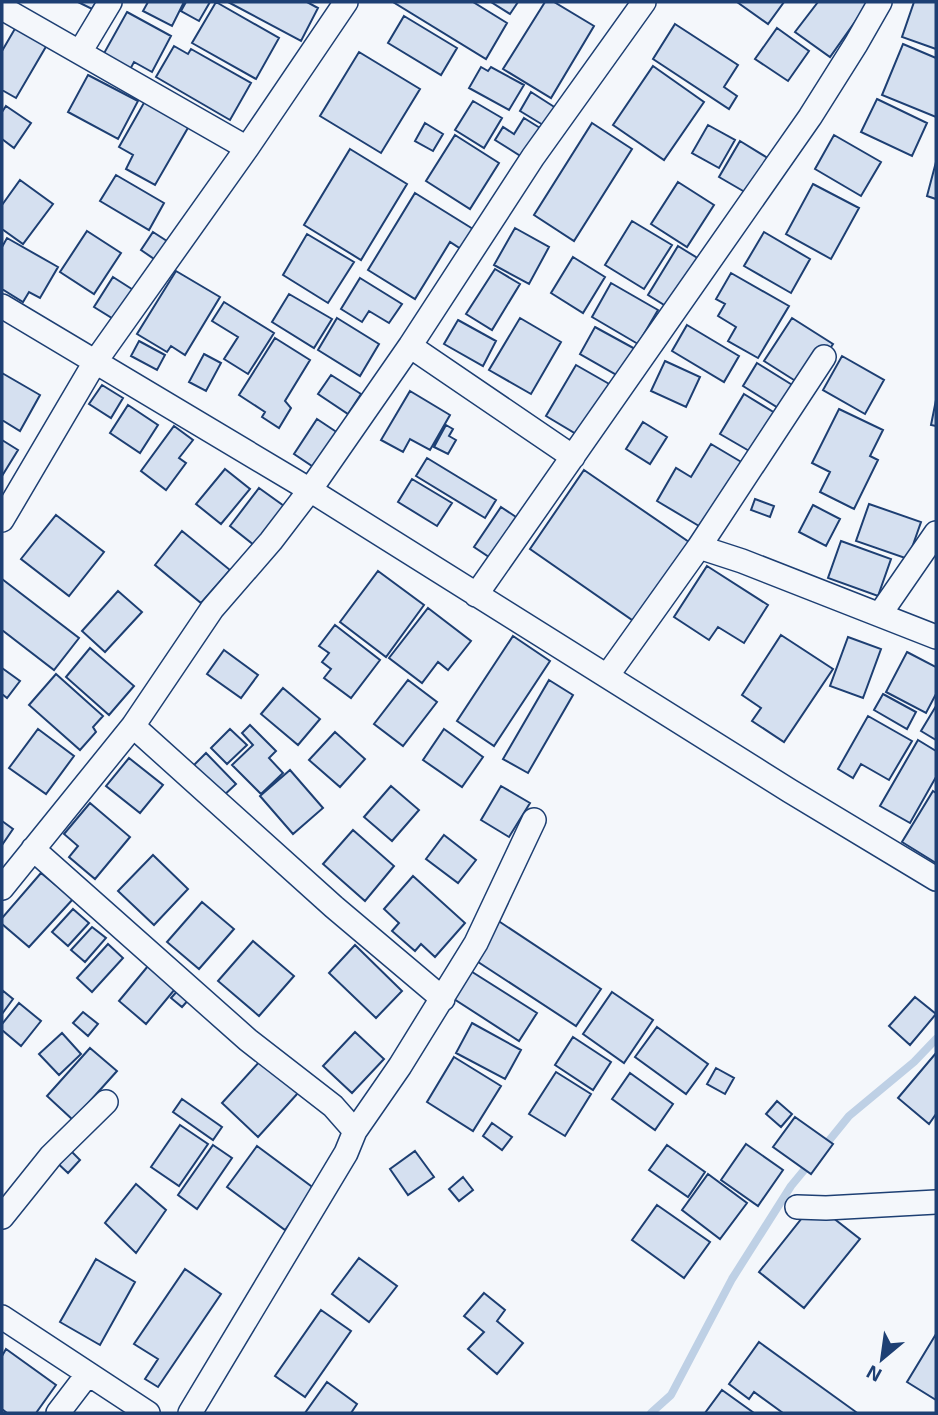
<svg xmlns="http://www.w3.org/2000/svg" width="938" height="1415" font-family="'Exo 2',sans-serif">
  <style>
    .lines { fill: none; stroke-linecap: round; stroke-linejoin: round }
    .stream { stroke: #bed0e5; stroke-width: 8 }
    .building { fill: #d5e0f0; stroke: #1d3f73; stroke-width: 2 }
    .street-casing { stroke: #1d3f73; stroke-width: 26 }
    .street { stroke: #f4f7fb; stroke-width: 23 }
  </style>
  <rect width="100%" height="100%" fill="#f4f7fb"/>
  <g class="lines">
    <path class="stream" d="M823 1148 849 1116 914 1062 936 1039
      M651 1413 671 1395 732 1279 791 1186 810 1163"/>
  </g>
  <path class="building" d="M78 2H96L92 9Z
    M148 2H184L172 26 143 11Z
    M186 2H210L199 21 181 11Z
    M216 2 279 38 256 79 192 43Z
    M228 2H307L318 8 301 41Z
    M393 2H473L507 23 486 59Z
    M491 2H518L510 14Z
    M545 2H554L594 26 551 98 503 69Z
    M737 2H784L768 24Z
    M818 2H869L830 57 795 32Z
    M914 2H936V49L902 37Z
    M127 12 171 36 152 72 134 62 120 88 93 73Z
    M404 16 457 48 441 75 388 43Z
    M20 20 51 38 16 98 2 90V51Z
    M675 24 738 65 724 87 737 96 729 109 653 59Z
    M777 28 809 51 788 81 755 59Z
    M903 44 936 58V117L882 95Z
    M174 46 188 54 191 49 251 83 230 120 156 77Z
    M359 52 420 89 381 153 320 116Z
    M653 66 704 102 664 160 613 125Z
    M481 67 488 71 491 67 524 85 509 110 469 88Z
    M88 75 138 101 118 139 68 112Z
    M531 92 559 110 548 128 520 111Z
    M877 99 927 123 912 156 861 132Z
    M145 101 189 126 155 185 126 169 133 155 119 147Z
    M473 101 502 118 484 148 455 130Z
    M6 106 31 123 14 148 2 139V112Z
    M524 118 548 133 530 162 495 140 503 127 514 134Z
    M425 123 443 134 433 151 415 141Z
    M592 123 632 149 574 241 534 215Z
    M708 125 735 140 719 168 692 153Z
    M455 135 499 163 470 209 426 181Z
    M834 135 881 162 861 196 815 169Z
    M740 141 771 160 750 195 719 177Z
    M350 149 407 184 361 260 304 225Z
    M936 162V199L927 196Z
    M116 175 164 203 149 230 100 201Z
    M20 180 53 204 23 244 2 229V205Z
    M678 182 714 205 687 247 651 224Z
    M813 184 859 208 831 259 786 234Z
    M415 193 473 229 461 249 450 242 415 299 368 270Z
    M632 221 672 245 644 289 605 265Z
    M515 228 549 247 529 284 494 265Z
    M87 231 121 253 94 294 60 272Z
    M153 232 173 245 160 263 141 250Z
    M764 232 810 259 791 293 744 266Z
    M307 234 354 262 328 303 283 275Z
    M7 238 58 267 40 298 29 292 23 302 2 289V247Z
    M678 246 704 262 674 311 648 295Z
    M573 257 605 277 583 313 551 293Z
    M495 269 520 284 492 330 466 314Z
    M176 271 220 297 185 355 171 346 167 352 137 334Z
    M731 273 789 306 758 358 728 341 736 327 718 316 725 304 716 299Z
    M113 277 138 293 120 323 94 307Z
    M360 278 402 304 389 323 369 311 362 322 341 309Z
    M611 283 658 310 638 344 592 317Z
    M289 294 332 319 314 348 272 322Z
    M224 302 274 333 248 374 224 359 238 337 212 321Z
    M337 318 379 344 360 376 318 350Z
    M520 318 561 342 531 394 489 370Z
    M792 318 833 344 805 387 764 361Z
    M458 320 496 341 483 366 444 344Z
    M687 325 739 356 724 382 672 351Z
    M595 327 637 350 622 378 580 354Z
    M275 338 310 360 285 401 291 408 279 428 262 417 265 412 239 395Z
    M139 341 165 355 157 370 131 356Z
    M204 354 221 363 206 391 189 382Z
    M842 356 884 380 865 414 823 390Z
    M665 361 700 377 686 407 651 391Z
    M757 363 802 391 788 414 743 386Z
    M576 365 618 389 588 441 546 416Z
    M2 373 40 395 20 431 2 420Z
    M331 375 361 394 348 414 318 394Z
    M102 385 123 398 111 418 89 404Z
    M410 391 450 415 430 450 410 439 403 452 381 440Z
    M744 394 775 413 751 452 720 434Z
    M936 400V426L931 425Z
    M128 405 158 425 140 453 110 433Z
    M839 409 883 430 870 456 878 460 854 509 820 492 830 472 812 463Z
    M317 419 347 439 324 474 294 454Z
    M643 422 667 437 650 464 626 449Z
    M446 425 453 429 449 436 456 440 448 454 434 447Z
    M174 426 193 440 179 458 186 463 166 490 141 471Z
    M2 440 18 450 2 476Z
    M711 444 743 463 704 529 657 501 676 468 691 477Z
    M427 458 496 500 485 518 416 476Z
    M225 469 250 489 221 524 196 504Z
    M584 470 689 542 635 622 530 549Z
    M412 479 452 503 437 526 398 502Z
    M259 488 284 506 254 545 230 526Z
    M755 499 774 506 770 517 751 510Z
    M869 504 921 522 908 559 856 541Z
    M813 505 840 519 826 546 799 532Z
    M501 507 525 523 498 563 474 547Z
    M56 515 104 552 69 596 21 559Z
    M182 531 230 570 201 603 155 565Z
    M841 541 891 559 878 596 828 578Z
    M707 566 768 605 744 643 718 627 709 640 674 617Z
    M378 571 424 605 386 657 340 622Z
    M2 579 79 638 54 670 2 630Z
    M118 591 142 612 105 652 82 631Z
    M428 608 471 641 448 670 438 662 422 683 389 658Z
    M335 625 380 660 351 698 324 678 331 669 322 662 329 653 319 646Z
    M781 635 833 669 784 742 752 721 761 708 742 695Z
    M513 636 550 661 494 746 457 721Z
    M848 637 881 649 863 698 830 686Z
    M90 648 134 686 109 715 66 677Z
    M224 650 258 675 241 698 207 674Z
    M907 652 936 667V694L926 713 886 692Z
    M2 668 20 681 7 698 2 694Z
    M56 674 103 716 93 727 96 732 80 750 29 705Z
    M408 680 437 702 403 746 374 724Z
    M549 680 573 695 528 773 503 759Z
    M283 688 320 719 298 745 261 714Z
    M883 694 916 712 907 729 874 710Z
    M936 706V740L921 731Z
    M868 716 912 741 889 780 861 764 853 778 838 769Z
    M250 725 276 751 269 758 283 773 261 794 232 765 253 745 242 733Z
    M38 729 74 756 46 794 9 768Z
    M230 729 247 745 227 764 211 748Z
    M444 729 483 757 462 787 423 760Z
    M335 732 365 759 340 787 309 760Z
    M918 740 936 751V777L910 823 880 806Z
    M206 753 236 784 221 798 191 768Z
    M129 758 163 785 140 813 106 786Z
    M290 770 323 808 293 834 260 796Z
    M391 786 419 810 392 841 364 817Z
    M501 786 530 803 509 837 481 820Z
    M933 791 936 793V863L902 842Z
    M90 803 130 837 95 879 69 857 78 846 64 834Z
    M2 821 13 829 2 845Z
    M353 830 394 866 365 901 323 864Z
    M444 835 476 860 458 883 426 859Z
    M153 855 188 889 154 925 118 891Z
    M41 873 73 899 29 947 2 924V918Z
    M413 876 465 923 435 957 421 944 415 951 392 931 399 923 384 909Z
    M202 902 234 929 199 969 167 942Z
    M73 909 89 923 68 946 52 932Z
    M497 920 601 989 576 1026 472 958Z
    M92 927 106 938 85 962 71 950Z
    M253 941 294 976 259 1016 218 981Z
    M108 944 123 958 92 992 77 978Z
    M355 945 402 991 376 1018 329 973Z
    M458 963 537 1013 519 1041 440 990Z
    M148 966 175 989 146 1024 119 1001Z
    M180 988 191 997 182 1007 171 998Z
    M2 990 13 999 2 1014Z
    M612 992 653 1020 624 1063 583 1034Z
    M915 997 936 1014 910 1045 889 1026Z
    M19 1003 41 1021 21 1046 2 1030V1024Z
    M83 1012 98 1024 88 1036 73 1023Z
    M472 1023 521 1050 505 1079 456 1053Z
    M657 1027 708 1064 686 1094 635 1057Z
    M355 1032 384 1059 352 1093 323 1066Z
    M62 1033 81 1054 59 1075 39 1054Z
    M573 1037 611 1062 593 1090 555 1065Z
    M90 1048 117 1071 73 1120 47 1096Z
    M936 1053V1114L929 1124 898 1098Z
    M454 1057 501 1086 473 1131 427 1102Z
    M261 1060 298 1093 258 1137 222 1103Z
    M716 1068 734 1078 725 1094 707 1084Z
    M556 1072 591 1094 565 1136 529 1114Z
    M630 1073 673 1104 655 1130 612 1099Z
    M182 1099 222 1127 213 1140 173 1112Z
    M777 1101 792 1114 781 1127 766 1114Z
    M795 1117 833 1144 811 1174 773 1147Z
    M492 1123 512 1137 502 1150 483 1136Z
    M180 1125 208 1144 179 1186 151 1167Z
    M746 1144 783 1170 758 1206 721 1180Z
    M65 1145 80 1160 68 1173 52 1158Z
    M213 1145 232 1158 197 1209 178 1195Z
    M667 1145 705 1172 688 1197 649 1170Z
    M257 1146 315 1189 285 1230 227 1187Z
    M415 1151 434 1177 408 1195 390 1169Z
    M708 1174 747 1203 720 1239 682 1210Z
    M463 1177 473 1190 459 1201 449 1189Z
    M136 1184 166 1210 136 1253 105 1223Z
    M814 1203 860 1239 804 1308 759 1272Z
    M657 1205 710 1242 684 1278 632 1240Z
    M359 1258 397 1286 369 1322 332 1294Z
    M96 1259 135 1282 100 1345 60 1322Z
    M185 1269 221 1294 158 1387 145 1379 158 1359 134 1344Z
    M484 1293 505 1310 497 1321 523 1343 497 1374 468 1349 484 1332 464 1316Z
    M321 1310 351 1331 305 1397 275 1376Z
    M936 1334V1400L907 1382Z
    M759 1342 856 1412 855 1413H783L754 1392 749 1399 729 1384Z
    M6 1349 56 1385 36 1413H7L2 1409V1356Z
    M327 1382 357 1404 351 1413H305Z
    M722 1390 754 1413H705Z"/>
  <g class="lines">
    <defs>
      <path id="street" d="M2 8 247 148
        M80 52 110 2
        M2 306 310 490 790 791 936 879
        M410 346 573 457
        M2 520 95 362 247 148 346 2
        M699 547 824 357
        M476 595 810 117 856 44 880 2
        M880 614 936 533
        M607 676 699 547 742 561 936 637
        M133 726 334 907 443 999
        M33 849 248 1040 333 1106 355 1131 346 1153 190 1413
        M2 888 133 726 212 609 271 541 310 490 410 346 533 157 644 2
        M355 1131 400 1066 476 943 534 820
        M797 1207 826 1208 936 1202
        M2 1217 51 1156 106 1102
        M2 1317 148 1413
        M58 1413 87 1375"/>
    </defs>
    <use href="#street" class="street-casing"/>
    <use href="#street" class="street"/>
  </g>
  <rect width="938" height="1415" fill="none" stroke="#1d3f73" stroke-width="7"/>
  <g transform="translate(882 1359) rotate(209)" stroke="#f4f7fb" stroke-width="5" paint-order="stroke">
  <path d="M0-5L12 26L0 18L-12 26Z" fill="#1d3f73"/>
  <text y="-10" font-size="19" font-weight="bold" text-anchor="middle" fill="#1d3f73">N</text>
  </g>
</svg>
